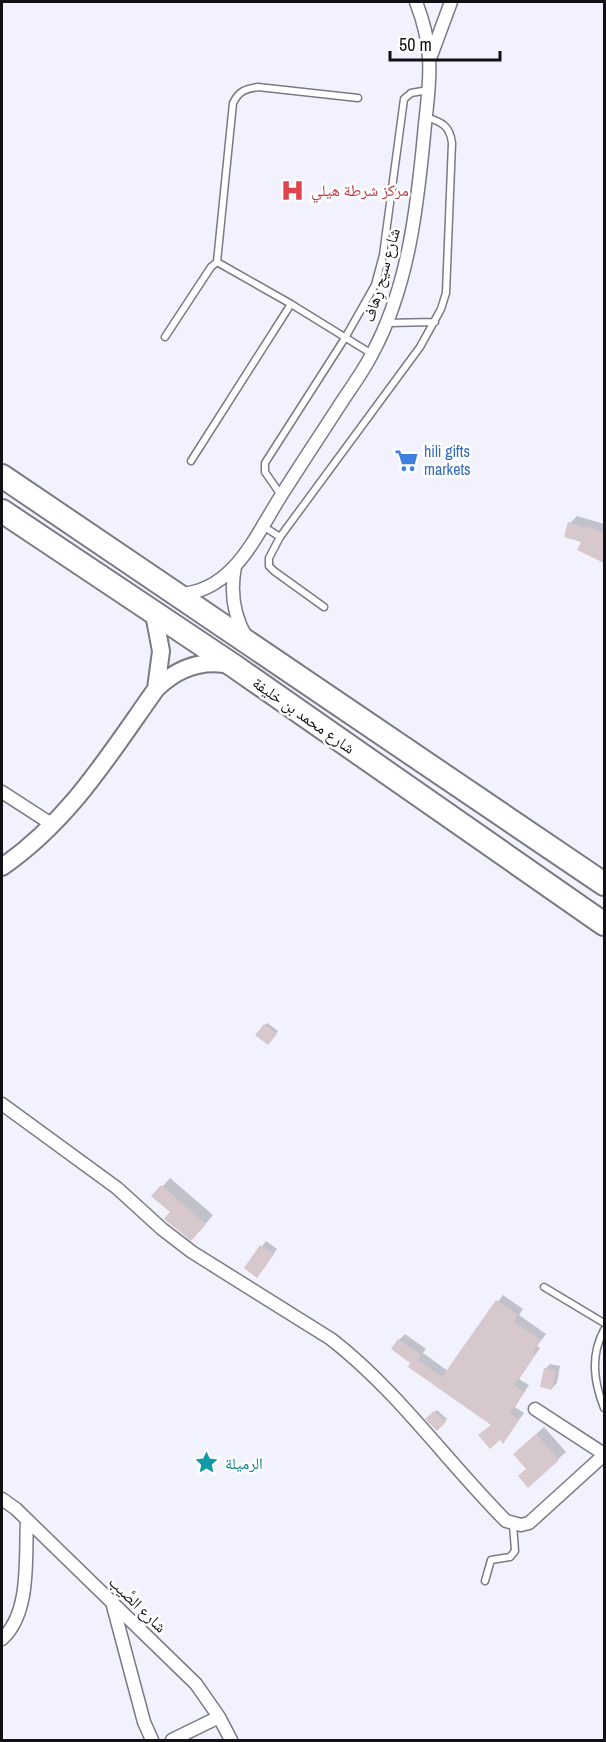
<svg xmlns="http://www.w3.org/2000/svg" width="606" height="1742" font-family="'Archivo Narrow','Noto Naskh Arabic',sans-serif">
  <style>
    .shadow { fill: #0003 }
    .building { fill: #d6c8cc }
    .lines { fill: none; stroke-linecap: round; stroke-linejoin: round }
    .lane-casing { stroke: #7a7a85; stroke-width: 9 }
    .street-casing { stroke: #7a7a85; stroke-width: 15 }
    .secondary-casing { stroke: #7a7a85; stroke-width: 20 }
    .highway-casing { stroke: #7a7a85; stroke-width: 26 }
    .lane { stroke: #fff; stroke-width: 6 }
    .street { stroke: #fff; stroke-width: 12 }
    .secondary { stroke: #fff; stroke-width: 16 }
    .highway { stroke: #fff; stroke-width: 22 }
    .labels { text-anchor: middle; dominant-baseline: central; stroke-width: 5; stroke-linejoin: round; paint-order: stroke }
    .health-label { font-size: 16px; fill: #be3a42; stroke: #fff; text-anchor: start }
    .street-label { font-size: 16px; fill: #111115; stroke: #fff }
    .shop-label { font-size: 16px; fill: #366cbe; stroke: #fff; text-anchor: start }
    .culture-label { font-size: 16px; fill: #0d838f; stroke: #fff; text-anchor: start }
  </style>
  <rect width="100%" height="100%" fill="#f2f2fe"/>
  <path class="shadow" d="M577 516 604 524V561L579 550 583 541 570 523Z
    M267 1023 278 1031 268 1043 257 1034Z
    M170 1178 213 1215 199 1232 154 1196Z
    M266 1241 277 1249 262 1271 246 1268Z
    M503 1295 523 1309 519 1315 546 1334 537 1346 540 1348 519 1379 529 1385 515 1407 524 1413 503 1442 493 1424 413 1363 399 1340 405 1334 426 1349 423 1353 448 1371Z
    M550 1364 560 1366 557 1383 552 1388 545 1369Z
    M437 1410 447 1419 437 1429 428 1419Z
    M544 1427 566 1452 558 1459 527 1468 522 1447Z"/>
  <path class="building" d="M568 522 587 528 588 526 604 533V563L577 550 581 542 564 537Z
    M264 1024 277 1034 268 1045 255 1035Z
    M161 1185 206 1224 191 1241 164 1219 170 1212 151 1196Z
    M260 1245 274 1254 257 1278 244 1268Z
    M496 1300 518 1315 514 1322 541 1340 533 1353 535 1355 514 1385 524 1392 510 1413 519 1420 503 1444 500 1440 490 1449 478 1435 491 1425 408 1367 410 1363 391 1349 398 1339 421 1355 418 1360 442 1377Z
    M544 1368 556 1370 552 1390 540 1387Z
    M434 1411 446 1422 437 1431 425 1419Z
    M536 1434 559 1460 528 1488 518 1476 526 1469 513 1454Z"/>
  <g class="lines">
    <defs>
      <path id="lane" d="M217 262 233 103C239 91 245 89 258 87L358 98
        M387 323 435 322
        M165 337 211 267 217 262 291 304 372 354
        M191 461 291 304
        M281 495 265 472V463L345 338 375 285 383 255 404 99 411 93 428 90
        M263 526 280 537
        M324 607 274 571 269 566V558L280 537 420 347 441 309 446 293 452 143C450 126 442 122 426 117
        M544 1287 604 1323
        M604 1330C590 1356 594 1382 604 1408
        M485 1581 491 1560 510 1557 515 1551 513 1524"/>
      <path id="street" d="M431 56 451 2
        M235 567C230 592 233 614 246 637
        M179 594C235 592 257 532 284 491 303 461 323 431 343 400 353 385 364 370 372 354 408 288 417 209 424 135 426 110 431 83 429 58 428 38 423 20 416 2
        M2 792 53 825
        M2 1104 117 1188 162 1229 192 1252 331 1339C398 1391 447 1462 506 1521L521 1525 529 1523 604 1455
        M535 1409 604 1454
        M2 1499 16 1509 196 1684 219 1717 231 1740
        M112 1602 144 1722 152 1740
        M2 1639C31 1613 25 1558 27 1521
        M172 1740 219 1717"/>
      <path id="secondary" d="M154 614 161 651 156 689
        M2 867C70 820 109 755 156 689 177 668 202 659 231 665"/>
      <path id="highway" d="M2 476 604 884
        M2 511 234 666 604 924"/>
    </defs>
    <use href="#lane" class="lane-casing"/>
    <use href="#street" class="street-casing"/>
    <use href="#secondary" class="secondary-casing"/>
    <use href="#highway" class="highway-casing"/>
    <use href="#lane" class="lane"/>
    <use href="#street" class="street"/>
    <use href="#secondary" class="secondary"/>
    <use href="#highway" class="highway"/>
  </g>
  <defs>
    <symbol id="hospital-bare" viewBox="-9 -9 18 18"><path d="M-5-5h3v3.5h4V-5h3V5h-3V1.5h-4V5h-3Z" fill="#e0444e" stroke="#fff" stroke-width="2.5" paint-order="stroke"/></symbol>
    <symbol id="supermarket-bare" viewBox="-9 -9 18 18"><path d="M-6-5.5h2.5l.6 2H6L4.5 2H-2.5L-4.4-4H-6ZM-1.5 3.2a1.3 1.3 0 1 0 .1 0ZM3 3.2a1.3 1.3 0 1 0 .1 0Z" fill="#3f7fe0" stroke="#fff" stroke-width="2.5" paint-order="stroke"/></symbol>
    <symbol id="sight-bare" viewBox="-9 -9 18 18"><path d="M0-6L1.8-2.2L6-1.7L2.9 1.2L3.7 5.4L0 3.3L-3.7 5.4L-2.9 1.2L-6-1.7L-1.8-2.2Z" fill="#0f9aa8" stroke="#fff" stroke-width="2.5" paint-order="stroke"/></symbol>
  </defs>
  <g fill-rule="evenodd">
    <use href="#hospital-bare" x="276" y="174" width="33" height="33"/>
    <use href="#supermarket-bare" x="390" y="444" width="33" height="33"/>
    <use href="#sight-bare" x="190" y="1446" width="33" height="33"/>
  </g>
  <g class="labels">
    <g class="health-label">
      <text x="311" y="190">مركز شرطة هيلي</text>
    </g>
    <g class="street-label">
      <text transform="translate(381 275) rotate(-74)">شارع سيح رِهاف</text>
      <text transform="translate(304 715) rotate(35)">شارع محمد بن خليفة</text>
      <text transform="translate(138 1604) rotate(44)">شارع الصَّيب</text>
    </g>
    <g class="shop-label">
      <text x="424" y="451">hili gifts<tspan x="424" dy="18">markets</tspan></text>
    </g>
    <g class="culture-label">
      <text x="225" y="1463">الرميلة</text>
    </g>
  </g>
  <rect width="606" height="1742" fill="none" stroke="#111115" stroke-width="6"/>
  <path d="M390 51v9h110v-9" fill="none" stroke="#111115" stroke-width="3"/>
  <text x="399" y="51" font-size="18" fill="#111115" stroke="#ffffff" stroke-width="4.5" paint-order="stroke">50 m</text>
</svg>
